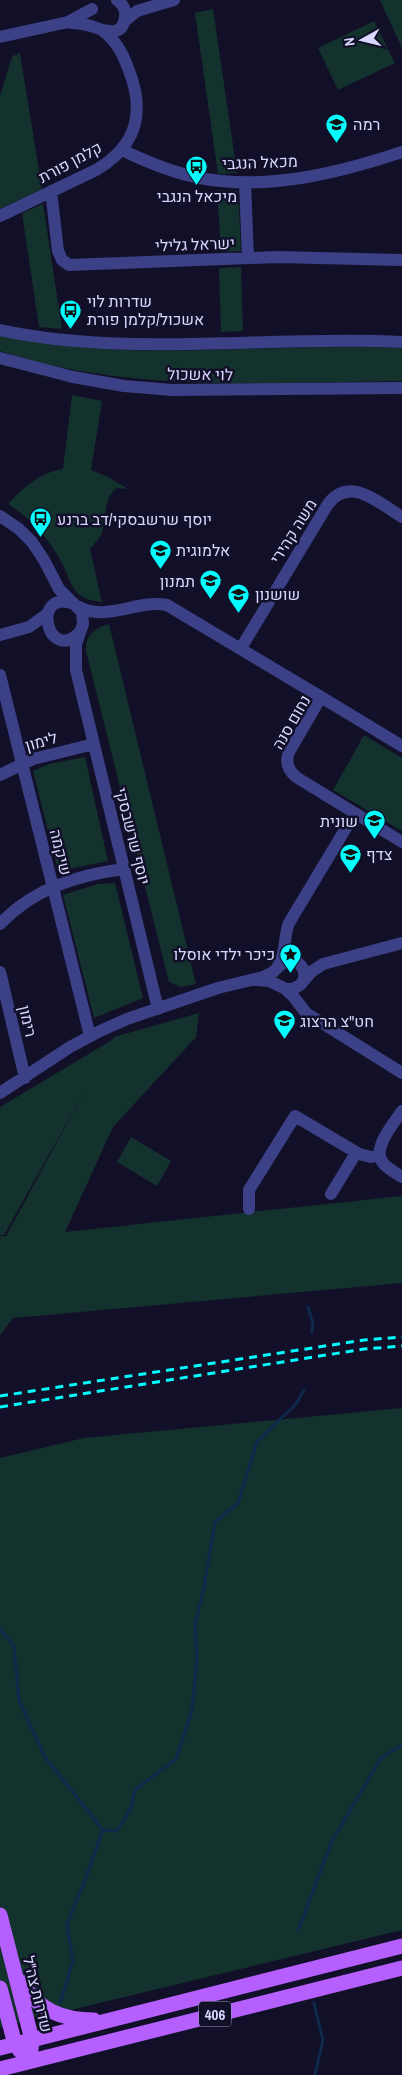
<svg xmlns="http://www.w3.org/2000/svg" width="402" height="2075" font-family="'Archivo Narrow',Heebo,sans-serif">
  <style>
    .green { fill: #13322e }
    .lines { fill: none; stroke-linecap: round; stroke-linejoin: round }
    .stream { stroke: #0d294b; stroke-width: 3 }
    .minor { stroke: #3b4087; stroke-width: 12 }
    .major { stroke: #b45ffe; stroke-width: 15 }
    .rail { stroke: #04fdfe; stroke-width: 3; stroke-dasharray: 8 6; stroke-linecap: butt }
    .labels { text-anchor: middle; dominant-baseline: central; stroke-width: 5; stroke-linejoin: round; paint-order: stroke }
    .shield { fill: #121028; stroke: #9d9bbe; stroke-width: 1 }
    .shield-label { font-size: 15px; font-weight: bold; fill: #d8d7ff }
    .poi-label { font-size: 16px; fill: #d8d7ff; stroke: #121028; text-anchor: start }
    .street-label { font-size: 16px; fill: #d8d7ff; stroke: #121028 }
  </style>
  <rect width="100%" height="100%" fill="#121028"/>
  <path class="green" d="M380 0H402V48Z
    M213 9 237 173 218 174 195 13Z
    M374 21 395 63 338 90 318 48Z
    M20 53 42 189 0 209V96L11 60 13 56Z
    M217 190 238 191 241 251 221 252Z
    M43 204 62 329 39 327 22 213Z
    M241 267 243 331 221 332 219 268Z
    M0 334C41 342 83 349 124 350 217 353 309 344 402 348V381C266 382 131 394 0 351Z
    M72 395 102 401 91 470 108 477 128 489 117 488C102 499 108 517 102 533 99 539 94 544 90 549L102 602C92 601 84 599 77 593 71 586 67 573 63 565 50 540 32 519 8 504 24 487 39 473 63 469Z
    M109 624 196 984 180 987 169 982 86 651C85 635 95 628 109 624Z
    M364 735 402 758V831L333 790Z
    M85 757 108 861 58 871 33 771 49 764Z
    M115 883 143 998 94 1018 63 895 98 884Z
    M199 1013 196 1037 113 1127 65 1232 402 1196V1283L13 1318 0 1335V1236H6L89 1083 4 1235H0V1107L112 1040 114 1037Z
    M131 1137 171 1161 157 1186 117 1162Z
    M402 1408V1930L0 2027V1458L84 1438Z"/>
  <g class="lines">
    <path class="stream" d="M308 1307 313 1324 312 1332
      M0 1629 14 1647 19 1701 45 1757 103 1830
      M298 1931 331 1843 381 1758 402 1745
      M60 2003 73 1961 67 1924 84 1883 103 1830 117 1831 131 1808 135 1790 176 1759 192 1710 197 1660 195 1624 203 1592 215 1522 238 1503 257 1442 296 1404 304 1390
      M314 2003 323 2040 315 2075"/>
    <path class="minor" d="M125 21 137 11 174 0
      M71 23C77 23 84 24 91 26 103 30 123 39 125 17 126 10 123 4 117 0
      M0 37 68 22 92 9
      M122 150C147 162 173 173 200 178 267 191 339 173 402 152
      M245 182 248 258
      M51 191 58 251 62 260 69 265 277 257 402 260
      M0 216 96 170C137 146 146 112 128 68 123 54 116 40 103 31
      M0 330C133 358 268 335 402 342
      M0 358 73 377 124 386 172 390 402 388
      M0 516 19 529 32 542 44 560 59 589 82 612 83 624 76 644V670L158 1009
      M74 604C30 587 47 666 80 632
      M77 606C106 623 137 599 167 605L321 697
      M0 635 29 627 47 614
      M241 648 328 504C350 475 379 503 402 517
      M0 675 90 1036
      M402 746 321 697 289 752C285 762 288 770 296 777L402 842
      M0 775 33 759 94 744
      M0 924C33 889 77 875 124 869
      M278 966C287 953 283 937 289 923L355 813
      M0 972 25 1078
      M256 980 269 981 286 989H293L300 985 311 972 323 964 402 943
      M284 988 293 996 306 1013 402 1073
      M0 1093 70 1047 100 1031 127 1019 218 988 263 977 273 972 286 960C298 959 306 967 304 980
      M402 1111C394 1123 371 1149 383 1163 388 1169 396 1173 402 1177
      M331 1194 356 1153
      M249 1209V1190L295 1116 359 1154 371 1157 379 1155"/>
    <path class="major" d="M0 1915 32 2040 31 2050
      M21 1982C38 2010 62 2020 94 2020
      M0 1988 15 2044 20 2051
      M0 2048 402 1946
      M0 2069 402 1968"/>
    <path class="rail" d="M0 1396 364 1340 402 1337
      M0 1407 364 1349 402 1346"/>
  </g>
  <defs>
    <symbol id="school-pin" viewBox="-11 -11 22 30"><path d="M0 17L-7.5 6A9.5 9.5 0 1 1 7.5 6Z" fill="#04fdfe" stroke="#121028"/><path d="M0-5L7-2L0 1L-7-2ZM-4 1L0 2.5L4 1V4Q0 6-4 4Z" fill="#111"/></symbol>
    <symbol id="bus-pin" viewBox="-11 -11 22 30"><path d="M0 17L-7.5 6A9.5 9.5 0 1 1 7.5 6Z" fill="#04fdfe" stroke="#121028"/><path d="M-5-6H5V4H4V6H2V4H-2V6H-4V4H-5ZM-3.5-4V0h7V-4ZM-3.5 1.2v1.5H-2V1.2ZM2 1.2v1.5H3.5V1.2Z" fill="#111"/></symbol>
    <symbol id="sight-pin" viewBox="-11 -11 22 30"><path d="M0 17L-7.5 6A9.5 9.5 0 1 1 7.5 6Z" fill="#04fdfe" stroke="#121028"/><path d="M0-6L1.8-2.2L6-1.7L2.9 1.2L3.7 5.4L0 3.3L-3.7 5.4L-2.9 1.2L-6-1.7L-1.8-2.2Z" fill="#111"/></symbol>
  </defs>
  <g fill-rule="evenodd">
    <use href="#school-pin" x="324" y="112" width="25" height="34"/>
    <use href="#bus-pin" x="184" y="154" width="25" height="34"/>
    <use href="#bus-pin" x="58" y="298" width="25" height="34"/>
    <use href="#bus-pin" x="28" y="506" width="25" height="34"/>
    <use href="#school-pin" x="148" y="538" width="25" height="34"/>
    <use href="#school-pin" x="198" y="568" width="25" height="34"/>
    <use href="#school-pin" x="226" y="582" width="25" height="34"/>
    <use href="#school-pin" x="362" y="808" width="25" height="34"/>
    <use href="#school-pin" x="338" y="842" width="25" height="34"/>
    <use href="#sight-pin" x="278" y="942" width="25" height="34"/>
    <use href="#school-pin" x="272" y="1008" width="25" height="34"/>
  </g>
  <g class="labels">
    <rect class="shield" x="199" y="2001.5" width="32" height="25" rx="4"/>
    <g class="shield-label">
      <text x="215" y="2014">406</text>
    </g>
    <g class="poi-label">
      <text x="353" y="124">רמה</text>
      <text x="197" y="196" text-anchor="middle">מיכאל הנגבי</text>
      <text x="87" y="301">שדרות לוי<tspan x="87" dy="18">אשכול/קלמן פורת</tspan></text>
      <text x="57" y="519">יוסף שרשבסקי/דב ברנע</text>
      <text x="176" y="550">אלמוגית</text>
      <text x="195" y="581" text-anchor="end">תמנון</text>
      <text x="255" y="594">שושנון</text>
      <text x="358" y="821" text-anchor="end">שונית</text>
      <text x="366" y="854">צדף</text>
      <text x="275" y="954" text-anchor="end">כיכר ילדי אוסלו</text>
      <text x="300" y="1021">חט''צ הרצוג</text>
    </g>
    <g class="street-label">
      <text transform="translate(70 162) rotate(-28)">קלמן פורת</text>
      <text transform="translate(260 162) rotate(-2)">מכאל הנגבי</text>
      <text transform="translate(195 244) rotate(-2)">ישראל גלילי</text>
      <text transform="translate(200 374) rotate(1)">לוי אשכול</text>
      <text transform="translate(293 531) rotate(-58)">משה קהירי</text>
      <text transform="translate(291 722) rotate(-60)">נחום סנה</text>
      <text transform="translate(41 741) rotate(-16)">לימון</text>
      <text transform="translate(133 836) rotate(76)">יוסף שרשבסקי</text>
      <text transform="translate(61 852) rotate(76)">שיקמה</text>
      <text transform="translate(28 1021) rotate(77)">רימון</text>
      <text transform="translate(38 1994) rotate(76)">שדרות צה"ל</text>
    </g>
  </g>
  <g transform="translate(362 40) rotate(262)" stroke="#121028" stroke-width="4" paint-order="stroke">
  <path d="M0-4L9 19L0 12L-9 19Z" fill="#d8d7ff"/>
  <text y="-8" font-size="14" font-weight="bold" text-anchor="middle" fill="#d8d7ff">N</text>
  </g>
</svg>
